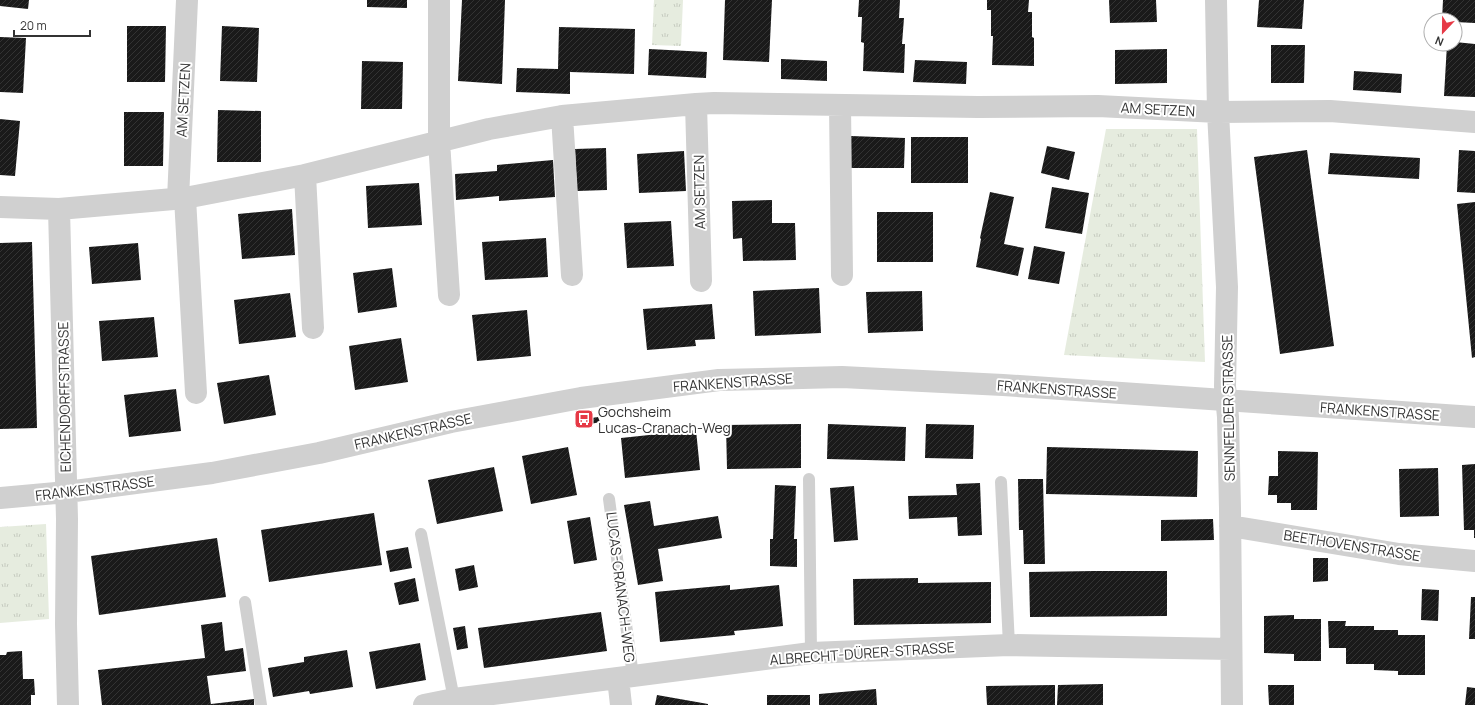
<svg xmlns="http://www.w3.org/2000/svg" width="1475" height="705" font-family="Manrope,sans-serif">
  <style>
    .grass { fill: url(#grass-tufts) }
    .building { fill: url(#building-hatch) }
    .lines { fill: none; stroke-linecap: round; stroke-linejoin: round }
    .lane { stroke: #d0d0d0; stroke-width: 12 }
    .street { stroke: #d0d0d0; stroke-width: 22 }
    .labels { text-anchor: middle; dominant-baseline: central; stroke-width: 4; stroke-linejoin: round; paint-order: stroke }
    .street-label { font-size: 14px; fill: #333; stroke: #fff }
    .poi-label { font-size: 14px; fill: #333; stroke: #fff; text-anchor: start }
  </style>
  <defs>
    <pattern id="grass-tufts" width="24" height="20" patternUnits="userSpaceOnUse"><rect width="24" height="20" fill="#e6ecdf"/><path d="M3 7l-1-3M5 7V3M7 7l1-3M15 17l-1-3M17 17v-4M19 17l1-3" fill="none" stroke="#c6cbc0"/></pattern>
    <pattern id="building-hatch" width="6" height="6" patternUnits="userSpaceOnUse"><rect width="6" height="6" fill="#1a1a1a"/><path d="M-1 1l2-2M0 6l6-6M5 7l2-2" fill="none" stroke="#333"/></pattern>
  </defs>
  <rect width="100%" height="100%" fill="#fff"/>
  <path class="grass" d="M654 0H683L681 46 652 45Z
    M1106 129H1197L1205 362 1064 355Z
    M46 524 49 619 0 623V527Z"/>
  <path class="building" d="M0 0H29L28 9 0 6Z
    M367 0H407V8L367 7Z
    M462 0H505L502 84 458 81Z
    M725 0H772L769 62 723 60Z
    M859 0H900L899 18H904L902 44H905L904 73 863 71 864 43 861 42 862 17H858Z
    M987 0H1029L1028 12H1032V37L1034 38V66L992 65 993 36H991V10H987Z
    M1109 0H1156L1157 22 1110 23Z
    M1259 0H1304L1302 29 1257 27Z
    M1443 0H1475V23L1455 22V20H1442Z
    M127 26H166L165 82H127Z
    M222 26 259 28 257 82 220 81Z
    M559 27 635 29 634 74 570 72V94L516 92 517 68 558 69Z
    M0 37 26 38 23 93 0 92Z
    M1455 42 1475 44V97L1444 96 1447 44H1455Z
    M1271 45H1305L1304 83H1271Z
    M649 49 707 52 706 78 648 75Z
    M1167 49V83L1115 84V50Z
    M781 59 827 61V81L781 79Z
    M915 60 967 62 966 84 913 82Z
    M362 61 403 62 402 109H361Z
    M1354 71 1402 74 1401 93 1353 90Z
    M218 110 261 111V162H217Z
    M124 112H164L163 166H124Z
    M0 119 20 121 15 176 0 175Z
    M851 136 905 138 904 168H850Z
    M911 137H968V183H911Z
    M1047 146 1075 152 1069 180 1041 173Z
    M606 148 607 190 577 191 575 149Z
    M1307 150 1334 346 1280 354 1254 157Z
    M1459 150 1475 151V193L1457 192Z
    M684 151 686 191 639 193 637 154Z
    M1330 153 1420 158 1419 179 1328 174Z
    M553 160 555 197 499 201V196L456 200 455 174 497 171V165Z
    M419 183 422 225 368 228 366 186Z
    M1052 187 1089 193 1082 234 1045 228Z
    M990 192 1014 197 1004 244 1024 248 1018 276 976 267 981 239 980 238Z
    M772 200V223H795L796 260 743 261 742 238 733 239 732 201Z
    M1475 202V357L1472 358 1457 204Z
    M292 209 295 255 242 259 238 214Z
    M877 212H933V262H877Z
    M671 221 674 266 627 268 624 223Z
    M546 238 548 277 485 280 482 242Z
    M32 242 37 428 0 429V243Z
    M138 243 141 280 92 284 89 247Z
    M1034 246 1065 252 1059 284 1028 279Z
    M392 268 397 307 358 313 353 273Z
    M819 288 821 333 755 336 753 291Z
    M922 291 923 331 868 333 866 292Z
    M290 293 296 337 239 344 234 300Z
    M712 304 715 339 695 340 696 346 647 350 643 309Z
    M527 310 531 356 477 361 472 315Z
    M154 317 158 357 102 361 99 321Z
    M401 338 408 382 355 390 349 346Z
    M269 375 276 415 224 424 217 383Z
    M176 389 181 431 129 437 124 395Z
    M598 417 600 422 586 425 585 419Z
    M801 424V468L727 469 726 425Z
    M828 424 906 427 905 461 827 459Z
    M926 424 974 425 973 459 925 458Z
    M696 430 700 470 625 478 621 438Z
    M568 447 577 495 531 504 522 456Z
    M1047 447 1198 451 1197 497 1046 494Z
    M1278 451 1318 452 1317 510H1291V503H1277V495H1268L1269 476H1278Z
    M1475 464V538H1474V530H1464L1462 465Z
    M494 467 503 511 437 524 428 480Z
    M1438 468 1439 516 1400 517 1399 469Z
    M1018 479H1043L1045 564H1024L1023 530H1019Z
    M980 483 982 535 958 536 957 517 909 519 908 496 957 495 956 484Z
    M775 485 796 486 794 539H797V567L770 566V539H773Z
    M854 486 858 540 834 542 830 488Z
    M650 501 654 526 718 516 722 538 658 549 663 581 638 585 624 505Z
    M374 513 382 565 269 582 261 530Z
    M590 517 597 560 574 564 567 521Z
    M1213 519 1214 540 1161 541V520Z
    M217 538 226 597 99 615 91 556Z
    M408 547 412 568 390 572 386 551Z
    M1313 558H1328V581L1313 582Z
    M474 565 478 587 459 591 455 569Z
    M1094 571H1167V616L1030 617 1029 572Z
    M415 578 419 601 399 605 394 583Z
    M918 578V583L991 582V623L854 625 853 579Z
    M730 585V590L779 585 783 626 734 631 735 635 660 642 655 592Z
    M1422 589 1439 590 1438 621 1421 620Z
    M1471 597H1475V639H1469Z
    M601 612 607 651 484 668 478 628Z
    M1294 615V619H1321V661H1294V654L1264 653V616Z
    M1328 621H1346L1345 626H1374V630H1398V635H1425V675H1398V671L1374 670V664H1346V648H1329Z
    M222 622 225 651 243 648 246 671 207 676 211 705H102L98 670 205 658 201 625Z
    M465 626 468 648 457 650 453 628Z
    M420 643 426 680 376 689 369 652Z
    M347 650 353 687 310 694 309 691 273 697 268 668 304 662V657Z
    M22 651 23 679H34L35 695H31V705H0V655H6L7 652Z
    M1103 684V705H1057L1058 685Z
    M1055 685V705H987L986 686Z
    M1268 685H1294V705H1269Z
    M1467 687 1475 688V705H1465Z
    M876 689 877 705H819V694Z
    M657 695 708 704V705H655Z
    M767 695H810V705H767Z
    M254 699V705H211V704Z"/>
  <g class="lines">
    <path class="lane" d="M809 479 811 653
      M1001 482 1009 645
      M609 499 633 676
      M421 534 454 699
      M245 602 261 705"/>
    <path class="street" d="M439 0V141L449 295
      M1216 0 1218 112 1227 287 1225 386 1228 417 1230 509 1232 705
      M696 104 701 281
      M840 105 842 275
      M562 116 572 275
      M305 175 313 328
      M185 198 196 393
      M178 199 187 0
      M0 207 59 209 185 198 305 175 489 129 562 116 696 104 714 103 978 107 1098 106 1218 112 1330 111 1475 122
      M59 209 67 519 66 624 68 705
      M0 498 67 492 212 473 319 453 451 422 581 398 719 380 842 377 1003 385 1475 417
      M1230 526 1399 554 1475 561
      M618 678 621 705
      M424 705 454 699 811 653 1009 645 1231 649"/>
  </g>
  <defs>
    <symbol id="bus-square" viewBox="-11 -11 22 22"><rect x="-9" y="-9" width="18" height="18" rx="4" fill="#e63946" stroke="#fff"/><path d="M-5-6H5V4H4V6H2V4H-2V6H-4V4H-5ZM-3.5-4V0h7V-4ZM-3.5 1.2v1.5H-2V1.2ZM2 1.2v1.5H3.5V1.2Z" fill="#fff"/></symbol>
  </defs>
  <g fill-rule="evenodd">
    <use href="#bus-square" x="573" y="408" width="22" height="22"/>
  </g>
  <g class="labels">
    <g class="street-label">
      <text transform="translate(183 100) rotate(-87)">AM SETZEN</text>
      <text transform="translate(1158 109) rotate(3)">AM SETZEN</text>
      <text transform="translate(699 192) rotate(-91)">AM SETZEN</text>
      <text transform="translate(733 382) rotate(-4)">FRANKENSTRASSE</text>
      <text transform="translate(1057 389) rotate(4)">FRANKENSTRASSE</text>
      <text transform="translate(64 397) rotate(-91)">EICHENDORFFSTRASSE</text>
      <text transform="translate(1228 408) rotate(-91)">SENNFELDER STRASSE</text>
      <text transform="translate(1380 411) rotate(4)">FRANKENSTRASSE</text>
      <text transform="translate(413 431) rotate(-13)">FRANKENSTRASSE</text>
      <text transform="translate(95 488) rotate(-7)">FRANKENSTRASSE</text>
      <text transform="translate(1352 545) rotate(9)">BEETHOVENSTRASSE</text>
      <text transform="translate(621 587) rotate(83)">LUCAS-CRANACH-WEG</text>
      <text transform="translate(862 653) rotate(-4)">ALBRECHT-DÜRER-STRASSE</text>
    </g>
    <g class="poi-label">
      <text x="598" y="411">Gochsheim<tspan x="598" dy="16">Lucas-Cranach-Weg</tspan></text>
    </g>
  </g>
  <g transform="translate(1443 32) rotate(202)"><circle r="19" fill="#ffffff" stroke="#adadad"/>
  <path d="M0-3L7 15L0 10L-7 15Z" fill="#e63946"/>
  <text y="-6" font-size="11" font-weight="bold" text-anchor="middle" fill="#333333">N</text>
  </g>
  <path d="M14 30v6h76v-6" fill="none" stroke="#333333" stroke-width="2"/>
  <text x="20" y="30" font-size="12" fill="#333333" stroke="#ffffff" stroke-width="3" paint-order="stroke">20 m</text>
</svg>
